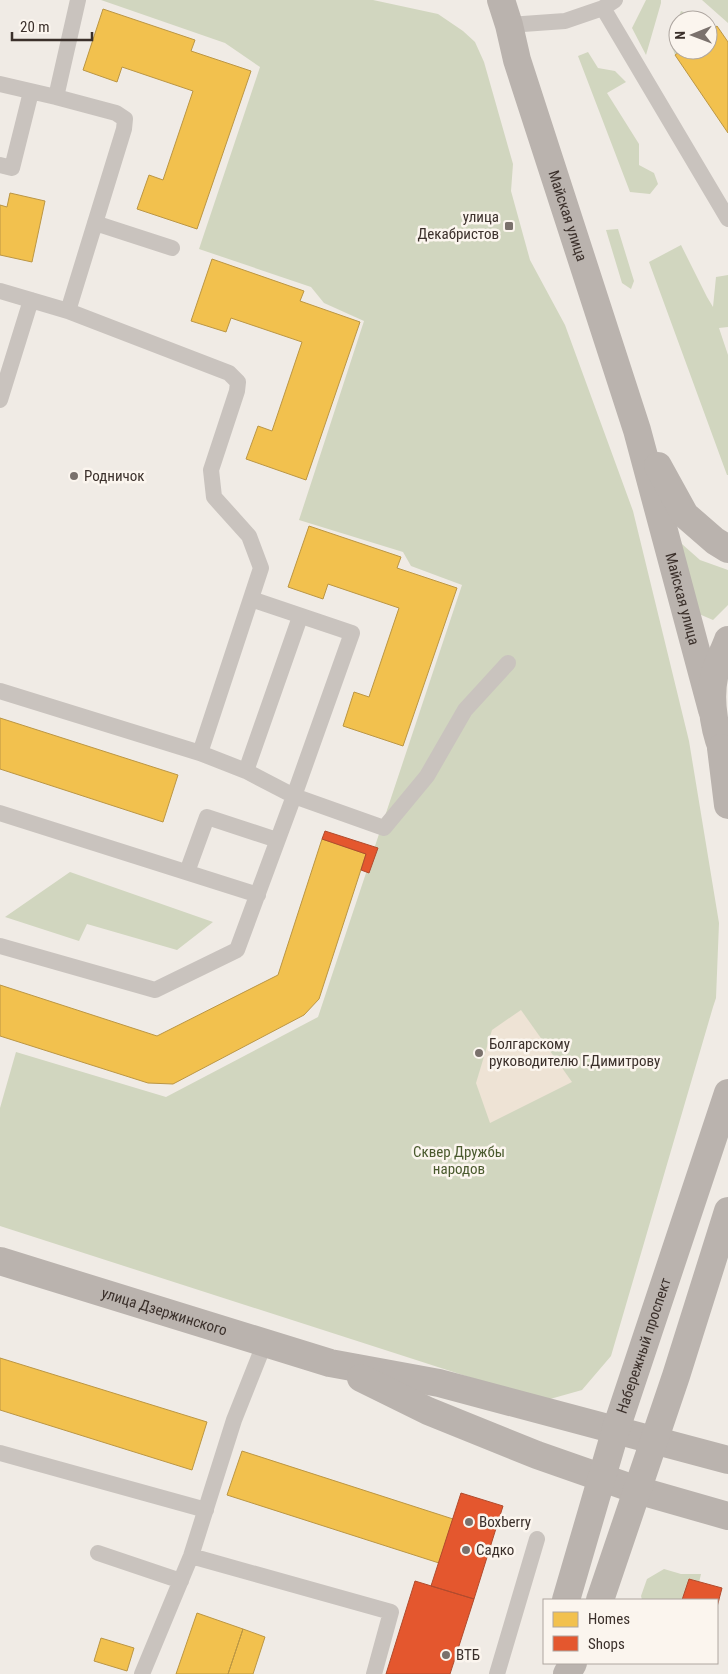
<svg xmlns="http://www.w3.org/2000/svg" width="728" height="1674" font-family="'Roboto Condensed',sans-serif">
  <style>
    .green { fill: #d1d6bf }
    .plaza { fill: #eee3d5 }
    .homes { fill: #f2c14e; stroke: #bb9644 }
    .shops { fill: #e4572e; stroke: #b14b2d }
    .lines { fill: none; stroke-linecap: round; stroke-linejoin: round }
    .lane { stroke: #c9c3be; stroke-width: 16 }
    .secondary { stroke: #bab3ae; stroke-width: 28 }
    .poi-dot { fill: #7a716c; stroke: #fbf5ee; stroke-width: 2 }
    .labels { text-anchor: middle; dominant-baseline: central; stroke-width: 5; stroke-linejoin: round; paint-order: stroke }
    .street-label { font-size: 15px; fill: #3b302b; stroke: #fbf5ee }
    .poi-label { font-size: 15px; fill: #3b302b; stroke: #fbf5ee; text-anchor: start }
    .park-label { font-size: 15px; fill: #4a5a2e; stroke: #fbf5ee }
  </style>
  <rect width="100%" height="100%" fill="#f0ebe5"/>
  <path class="green" d="M101 0H373L438 14 463 31 475 42 484 62 513 164 511 191 530 260 565 325 633 511 689 741 719 923 716 998 713 1007 611 1356 582 1390 543 1401 0 1226V1108L16 1052 166 1097 318 1017 462 585 411 566 403 552 299 520 364 321 324 303 311 287 199 249 260 67 225 43Z
    M646 0H661V3L646 55 632 28Z
    M702 0H728V23Z
    M681 11 702 20H678V50H682L675 55 670 41Z
    M588 52 598 68 615 71 626 82 607 93 639 144V165L654 173 658 184 650 194 630 192 578 56Z
    M618 229 634 281 631 289 622 283 606 230Z
    M681 245 707 297 713 307 716 277 728 275V327L719 328 728 355V475H727L649 262Z
    M674 537 700 560 728 570V605L713 620 699 614Z
    M70 872 213 922 177 950 87 924 79 941 5 917Z
    M664 1569 681 1574H701L695 1600H642L641 1596 647 1579Z"/>
  <path class="plaza" d="M521 1010 572 1082 490 1123 476 1083 492 1030Z"/>
  <path class="homes" d="M103 9 195 40 191 51 251 71 197 229 137 209 149 175 163 180 193 91 122 67 117 82 83 70Z
    M717 26 728 42V133L675 55 682 50H708V32Z
    M10 193 45 201 32 262 0 255V205L7 207Z
    M212 259 304 291 300 301 360 322 306 480 246 459 258 426 272 431 302 342 231 318 226 332 191 321Z
    M309 526 401 557 397 568 457 588 403 746 343 726 354 692 369 697 399 608 328 584 323 599 288 587Z
    M0 718 178 775 163 822 0 769Z
    M322 839 366 854 319 999 304 1015 173 1084 148 1083 0 1036V985L157 1036 278 975Z
    M0 1358 207 1422 192 1470 0 1410Z
    M242 1451 453 1519 439 1563 227 1495Z
    M197 1613 243 1629 228 1674H176Z
    M243 1629 265 1637 253 1674H228Z
    M101 1638 134 1648 127 1671 94 1661Z"/>
  <path class="shops" d="M325 831 378 848 369 873 361 870 366 854 322 839Z
    M461 1493 503 1506 474 1599 431 1586Z
    M689 1579 722 1588 717 1607V1600H682Z
    M415 1581 474 1599 450 1674H386Z"/>
  <g class="lines">
    <path class="lane" d="M603 8 728 219
      M509 25 565 21 603 8 615 0
      M0 84 56 97 116 113 125 119 124 129 68 311
      M56 97 78 0
      M0 165 12 168 31 92
      M95 223 172 248
      M0 291 68 311 229 373 238 382 237 391 211 470 214 497 249 536 261 568 200 753
      M0 400 31 300
      M0 691 200 753 246 771 294 796 384 828 427 776 465 710 508 663
      M246 771 300 617
      M0 813 258 895
      M187 872 207 817 277 840
      M0 946 155 990 237 950 294 796 352 633 251 599
      M0 1453 206 1510
      M98 1553 181 1581
      M191 1556 391 1612 374 1674
      M142 1674 191 1556 234 1420 265 1342
      M497 1674 537 1539"/>
    <g class="secondary">
      <path id="s1" d="M501 0 509 25 517 60 637 430 712 710"/>
      <path d="M658 466 685 515 715 541 728 549"/>
      <path d="M728 640C724 651 718 662 715 673 708 700 715 738 728 761"/>
      <path d="M721 748 728 805"/>
      <path id="s2" d="M0 1261 330 1363 439 1383 728 1460"/>
      <path d="M361 1378 428 1411 537 1455 637 1490 728 1516"/>
      <path id="s3" d="M566 1600 616 1429 728 1093"/>
      <path d="M600 1600 676 1376 728 1211"/>
      <path d="M567 1674 573 1663"/>
    </g>
  </g>
  <g class="poi-dot">
    <rect x="504" y="221" width="10" height="10" rx="2.5"/>
    <circle cx="74" cy="476" r="5"/>
    <circle cx="479" cy="1053" r="5"/>
    <circle cx="469" cy="1522" r="5"/>
    <circle cx="466" cy="1550" r="5"/>
    <circle cx="446" cy="1655" r="5"/>
  </g>
  <g class="labels">
    <g class="street-label">
      <text stroke="none"><textPath href="#s1" startOffset="226">Майская улица</textPath></text>
      <text stroke="none"><textPath href="#s1" startOffset="626">Майская улица</textPath></text>
      <text stroke="none"><textPath href="#s2" startOffset="172">улица Дзержинского</textPath></text>
      <text stroke="none"><textPath href="#s3" startOffset="266">Набережный проспект</textPath></text>
    </g>
    <g class="poi-label">
      <text x="499" y="217" text-anchor="end">улица<tspan x="499" dy="17">Декабристов</tspan></text>
      <text x="84" y="476">Родничок</text>
      <text x="489" y="1044">Болгарскому<tspan x="489" dy="17">руководителю Г.Димитрову</tspan></text>
      <text x="479" y="1522">Boxberry</text>
      <text x="476" y="1550">Садко</text>
      <text x="456" y="1655">ВТБ</text>
    </g>
    <g class="park-label">
      <text x="459" y="1152">Сквер Дружбы<tspan x="459" dy="17">народов</tspan></text>
    </g>
  </g>
  <rect x="543" y="1599" width="175" height="65" fill="#fbf5ee" stroke="#aea6a0"/>
  <rect x="553" y="1612" width="25" height="15" fill="#f2c14e" stroke="#aea6a0"/>
  <text x="588" y="1624" font-size="15" fill="#3b302b">Homes</text>
  <rect x="553" y="1636" width="25" height="15" fill="#e4572e" stroke="#aea6a0"/>
  <text x="588" y="1649" font-size="15" fill="#3b302b">Shops</text>
  <g transform="translate(693 35) rotate(269)"><circle r="24" fill="#fbf5ee" stroke="#aea6a0"/>
  <path d="M0-4L9 19L0 12L-9 19Z" fill="#7a716c"/>
  <text y="-8" font-size="14" font-weight="bold" text-anchor="middle" fill="#3b302b">N</text>
  </g>
  <path d="M12 32v8h80v-8" fill="none" stroke="#3b302b" stroke-width="2.5"/>
  <text x="20" y="32" font-size="15" fill="#3b302b" stroke="#fbf5ee" stroke-width="4" paint-order="stroke">20 m</text>
</svg>
